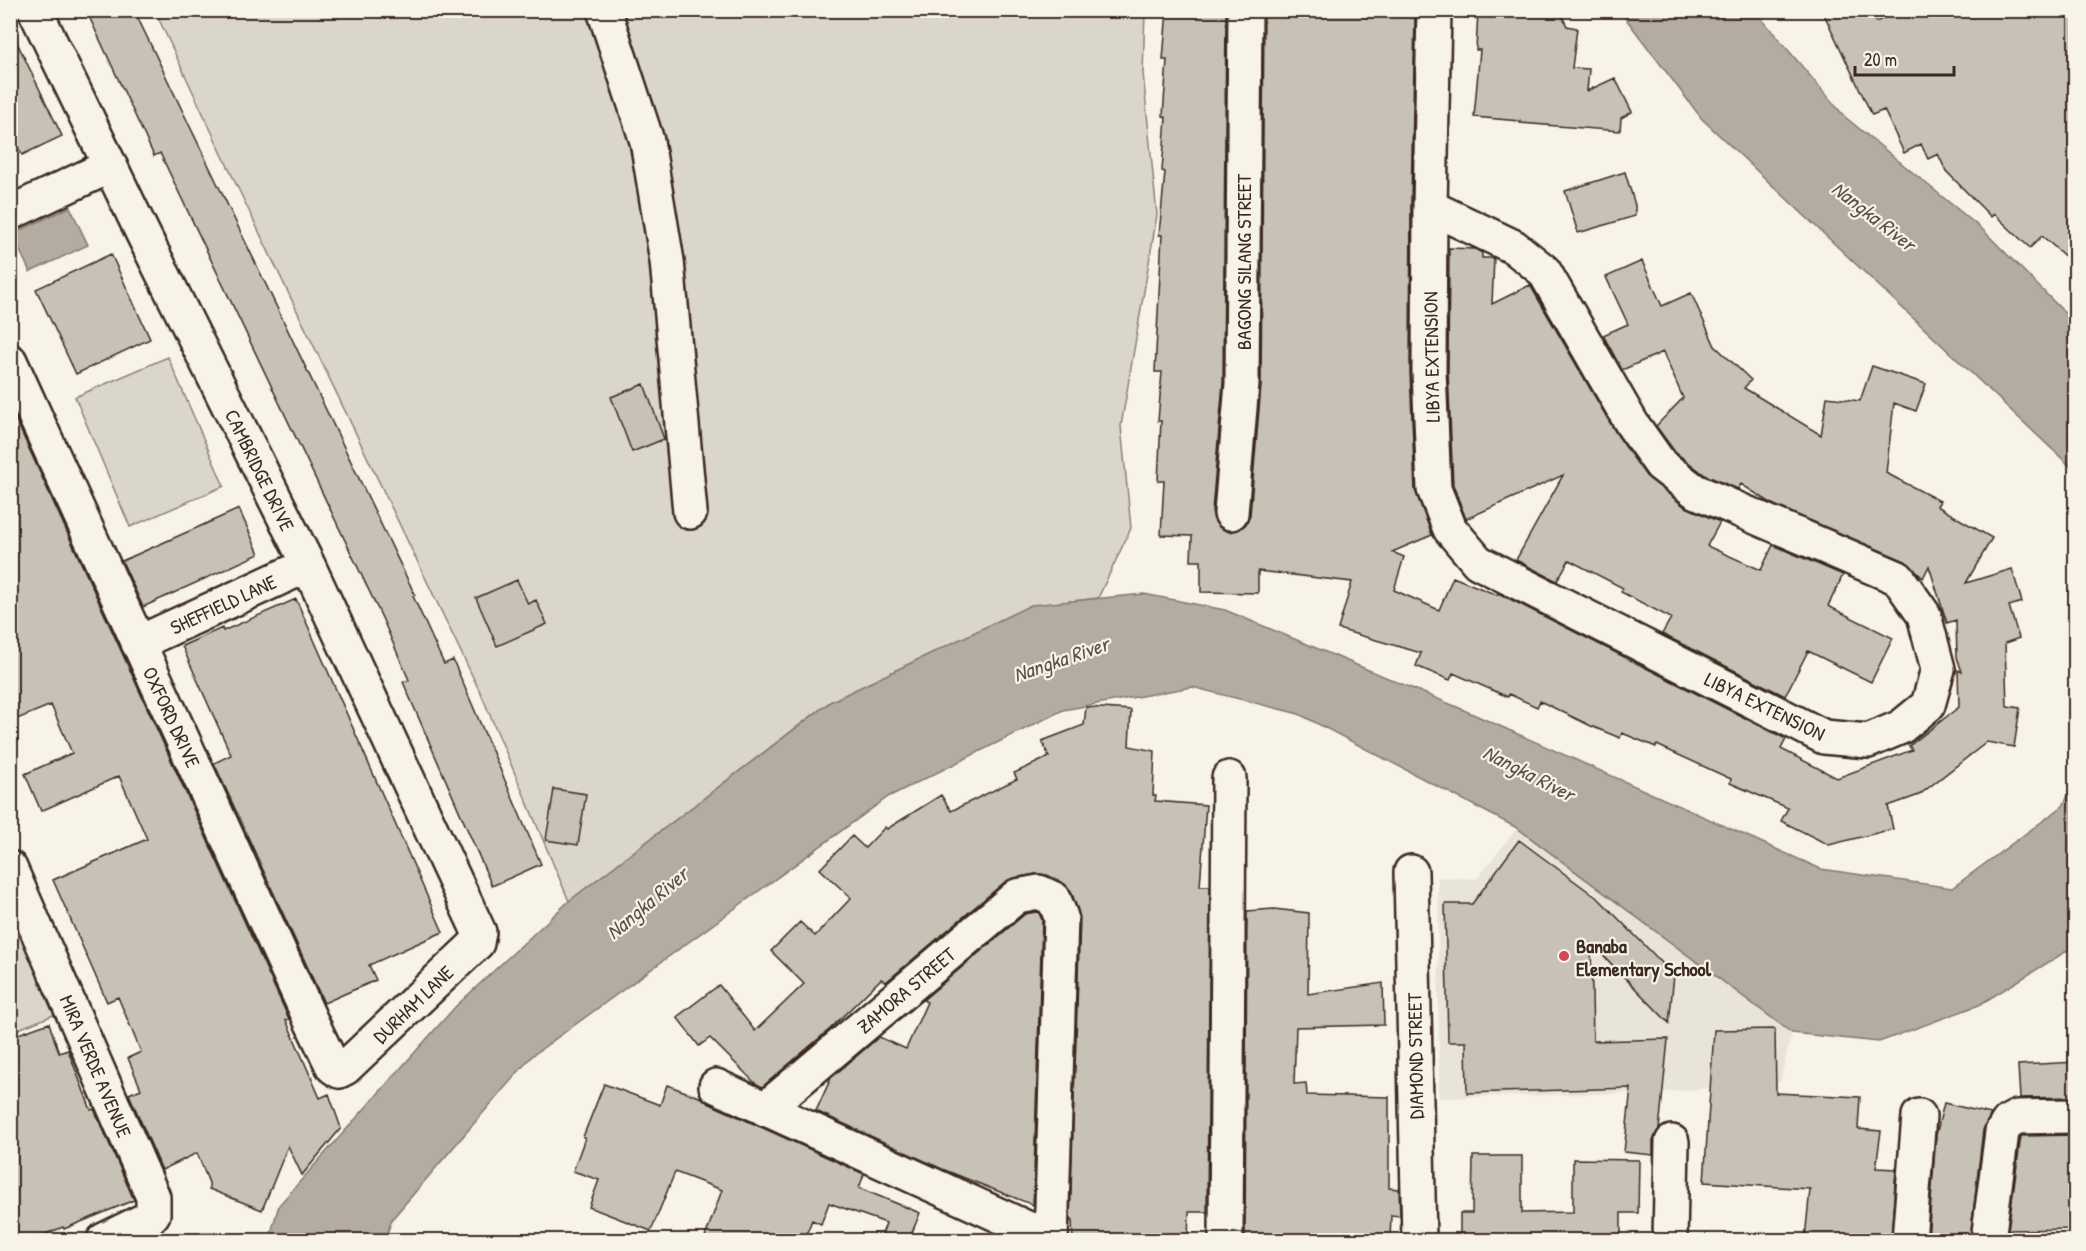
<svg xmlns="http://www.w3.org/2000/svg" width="2086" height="1251" font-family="'Patrick Hand',sans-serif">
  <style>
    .built { fill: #e9e4d9 }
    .green { fill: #dbd6cb; stroke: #8b8074; stroke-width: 1.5 }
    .water { fill: #b4aca0; stroke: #84786c; stroke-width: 1.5 }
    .building { fill: #c8c1b6; stroke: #3b2a1e; stroke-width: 1.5 }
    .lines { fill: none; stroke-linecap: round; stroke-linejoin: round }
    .minor-casing { stroke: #3b2a1e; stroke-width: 38 }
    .minor { stroke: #f7f3e8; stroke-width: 33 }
    .poi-dot { fill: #d1495b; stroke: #f7f3e8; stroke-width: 2 }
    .labels { text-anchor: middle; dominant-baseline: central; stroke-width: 4.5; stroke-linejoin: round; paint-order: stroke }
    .street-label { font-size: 20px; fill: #3b2a1e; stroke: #f7f3e8 }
    .poi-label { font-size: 20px; font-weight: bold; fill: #3b2a1e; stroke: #f7f3e8; text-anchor: start }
    .water-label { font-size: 21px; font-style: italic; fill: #5f5145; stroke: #f7f3e8 }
  </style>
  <rect width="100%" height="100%" fill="#f7f3e8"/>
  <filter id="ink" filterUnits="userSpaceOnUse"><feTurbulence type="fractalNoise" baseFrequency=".0167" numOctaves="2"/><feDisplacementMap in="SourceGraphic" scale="12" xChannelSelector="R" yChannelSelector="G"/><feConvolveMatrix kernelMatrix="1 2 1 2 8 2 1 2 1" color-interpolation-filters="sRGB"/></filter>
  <g filter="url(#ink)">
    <path class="built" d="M1517 828 1792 1033 1780 1082 1661 1092 1439 1098 1438 877 1477 879Z"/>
    <path class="green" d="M155 11H1145L1143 73 1157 215 1121 426 1131 528 1098 598 1031 606 830 702 569 901 482 696 237 186Z
      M168 357 224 486 130 527 75 397Z
      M10 913 56 1014 11 1032H10Z"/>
    <path class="water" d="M1620 11H1755L1845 117 1983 230 2075 323V476L2072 468 1702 119Z
      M70 207 88 245 30 272 12 234Z
      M1144 594 1225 610 1457 707 1821 869 1952 888 2063 806 2075 781V946L1979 1005 1879 1042 1792 1033 1517 828 1299 714 1192 687 1063 710 888 797 532 1056 392 1219 385 1240H269L279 1205 456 1006 569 901 830 702 1031 605Z"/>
    <path class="building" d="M86 10H134L415 595 413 596 444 664 453 660 541 864 492 886 403 682 409 680 383 620 160 153 154 156Z
      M1167 10H1226L1223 383 1212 511 1214 520 1220 528 1229 532 1238 530 1246 524 1250 515 1261 386 1264 10H1322L1415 18 1411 199 1410 372 1415 490 1432 535 1392 552 1404 557 1394 590 1439 610 1453 577 1497 595 1498 593 1786 739 1781 749 1837 778 1912 750 1909 746 1959 707 1958 670 1962 672 1957 657 1956 620 1947 623 1929 566 1923 578 1905 561 1774 505 1741 484 1738 489 1705 475 1675 452 1656 426 1683 398 1663 352 1622 370 1603 335 1628 324 1606 277 1642 261 1662 306 1691 293 1715 346 1751 380 1744 388 1821 435 1827 397 1860 401 1872 366 1926 384 1916 411 1894 403 1886 473 1940 501 1937 506 1992 538 1966 583 2012 569 2022 602 2009 606 2019 638 2005 643 2007 706 2020 708 2014 747 1987 742 1919 795 1888 806 1893 829 1829 845 1781 821 1788 808 1730 783 1731 779 1657 745 1656 747 1622 733 1620 738 1591 726 1540 701 1537 707 1509 694 1508 697 1453 673 1450 680 1416 666 1421 653 1338 629 1352 582 1258 571V593L1201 592V561H1191L1192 536 1161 535 1164 481H1158L1161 421H1158L1162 372H1155L1162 235H1159L1165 172 1162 171 1166 117 1163 116 1167 60H1163Z
      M1478 10H1559L1567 26 1577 28 1572 68 1589 69 1587 91 1615 78 1632 112 1621 118 1620 131 1520 123V121L1474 117 1480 50H1476Z
      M1822 10H1871L1876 22 1900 10H1913L1917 17 1935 10H2076V266L2042 236 2030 248 1994 214 1991 217 1946 171 1938 154 1928 159 1921 144 1904 153 1884 110 1872 115Z
      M10 28 62 136 22 155 10 131Z
      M1625 172 1635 205V216L1578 233 1565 191Z
      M1449 248 1475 249 1482 253V258H1494L1492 304 1530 285 1616 433 1646 476 1684 506 1720 522 1707 546 1761 570 1773 545 1843 575 1828 606 1893 638 1871 682 1808 651 1785 696 1662 634 1671 618 1621 592 1623 588 1569 560 1557 581 1516 560 1563 475 1466 519 1453 485 1448 371Z
      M111 254 150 339 76 374 36 289Z
      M644 384 664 439 632 452 611 397Z
      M10 407 289 1019 286 1020 320 1098 329 1094 341 1128 302 1175 288 1146 262 1210 209 1189V1183L197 1153 162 1170 129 1094 141 1089 128 1058 141 1052 118 997 107 1002 53 880 147 839 119 776 41 811 25 774 72 753 51 705 10 722Z
      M239 509 259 554 143 607 122 561Z
      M517 580 528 604 536 600 547 624 497 646 476 598Z
      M296 599 443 932 369 965 376 980 324 1003 214 763 231 755 182 646 222 628 223 631Z
      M1086 707 1131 710 1129 746 1155 751 1153 795 1156 796 1155 801 1206 805 1200 886H1210L1207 1212H1189L1188 1240H1073L1072 1221 1070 1220 1080 917 1071 891 1062 882 1047 875 1036 874 1014 878 1005 882 886 982 881 979 830 1029 762 1087 755 1083 710 1038 699 1046 677 1017 719 985 755 1031 804 984 771 951 800 922 815 936 851 898 820 869 852 836 865 848 885 827 887 829 941 795 951 811 1017 779 1014 773 1049 757 1042 741 1084 725Z
      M554 789 586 794 578 845 546 840Z
      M1519 840 1600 900 1674 975 1669 1023 1591 943 1593 1041 1668 1039 1659 1130 1653 1141V1155L1624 1152 1631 1088 1467 1093 1466 1042H1448L1445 904H1472Z
      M1274 909 1309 913 1308 994 1383 983 1384 1025 1296 1027 1294 1084 1306 1083 1307 1095 1389 1097V1188L1399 1189 1400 1216 1391 1215 1390 1240H1245L1247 911Z
      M1036 912 1039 913 1042 920 1033 1205 942 1169 816 1111 831 1078 879 1037 906 1049 927 1002 923 1000 1025 914Z
      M49 1023 59 1053 68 1050 91 1110 94 1109 134 1200 64 1229 63 1227 31 1240H10V1037Z
      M1775 1029 1776 1093 1860 1097 1858 1129 1881 1131 1876 1168 1896 1169 1891 1240H1830L1805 1238 1810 1189 1704 1182 1714 1030Z
      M2076 1062V1097L2020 1098 2018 1065Z
      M604 1084 660 1105 667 1085 702 1098 708 1103 864 1174 859 1188 920 1213 909 1240H880L886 1223 829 1203 821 1224 812 1220 804 1240H704L722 1190 675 1172 651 1231 589 1207 599 1180 573 1171 585 1138 583 1137Z
      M1944 1103 1991 1114 1983 1130 1970 1240H1928L1936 1135Z
      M2076 1135V1229L2008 1230 2021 1136Z
      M1473 1156H1522V1213L1573 1212V1159L1639 1160 1638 1213H1621V1240H1460V1213H1472Z"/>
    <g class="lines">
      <defs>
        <path id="minor" d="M604 10 647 141 667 261 690 512
          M1430 207 1514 247 1544 271 1632 424 1661 465 1695 491 1898 578 1924 615 1938 669 1928 705 1901 727 1868 741 1824 737 1478 562 1450 529 1434 489 1429 371 1430 207 1434 10
          M10 213 110 166
          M10 361 311 1021 333 1067 339 1071 345 1068 477 943 479 932 308 565 143 234 35 10
          M1231 513 1242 384 1245 10
          M138 643 308 565
          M10 868 153 1197V1214L149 1218 104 1240
          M1411 872 1419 1240
          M716 1086 1051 1239
          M765 1109 1017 896 1039 892 1054 899 1061 917 1051 1240
          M1226 1240 1229 778
          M1670 1240 1672 1142
          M1909 1240 1919 1116
          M1988 1240 2002 1132 2008 1122 2017 1117 2076 1116"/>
      </defs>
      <use href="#minor" class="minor-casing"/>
      <use href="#minor" class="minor"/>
    </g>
  </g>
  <circle class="poi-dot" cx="1564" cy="956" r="6"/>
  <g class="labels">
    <g class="street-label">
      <text transform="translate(1243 262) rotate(-90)">BAGONG SILANG STREET</text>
      <text transform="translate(1431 357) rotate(-91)">LIBYA EXTENSION</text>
      <text transform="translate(260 470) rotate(64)">CAMBRIDGE DRIVE</text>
      <text transform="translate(223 604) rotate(-25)">SHEFFIELD LANE</text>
      <text transform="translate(1765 706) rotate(26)">LIBYA EXTENSION</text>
      <text transform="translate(172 717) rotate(65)">OXFORD DRIVE</text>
      <text transform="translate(906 990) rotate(-40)">ZAMORA STREET</text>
      <text transform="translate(413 1004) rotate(-44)">DURHAM LANE</text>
      <text transform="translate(1415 1056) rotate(-91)">DIAMOND STREET</text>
      <text transform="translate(96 1066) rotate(67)">MIRA VERDE AVENUE</text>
    </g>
    <g class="poi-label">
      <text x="1576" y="945">Banaba<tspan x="1576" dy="23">Elementary School</tspan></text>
    </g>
    <g class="water-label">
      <text transform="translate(1874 216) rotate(38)">Nangka River</text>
      <text transform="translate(1061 659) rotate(-19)">Nangka River</text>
      <text transform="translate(1529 773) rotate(27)">Nangka River</text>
      <text transform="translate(647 903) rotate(-40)">Nangka River</text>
    </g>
  </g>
  <rect width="2086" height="1251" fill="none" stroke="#f7f3e8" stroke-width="36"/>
  <rect x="18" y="18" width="2050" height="1215" fill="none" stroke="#3b2a1e" stroke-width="2" filter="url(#ink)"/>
  <path d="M1855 66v9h99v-9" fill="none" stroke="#3b2a1e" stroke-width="3"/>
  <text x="1864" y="66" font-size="18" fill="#3b2a1e" stroke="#f7f3e8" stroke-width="4.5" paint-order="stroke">20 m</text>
</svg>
